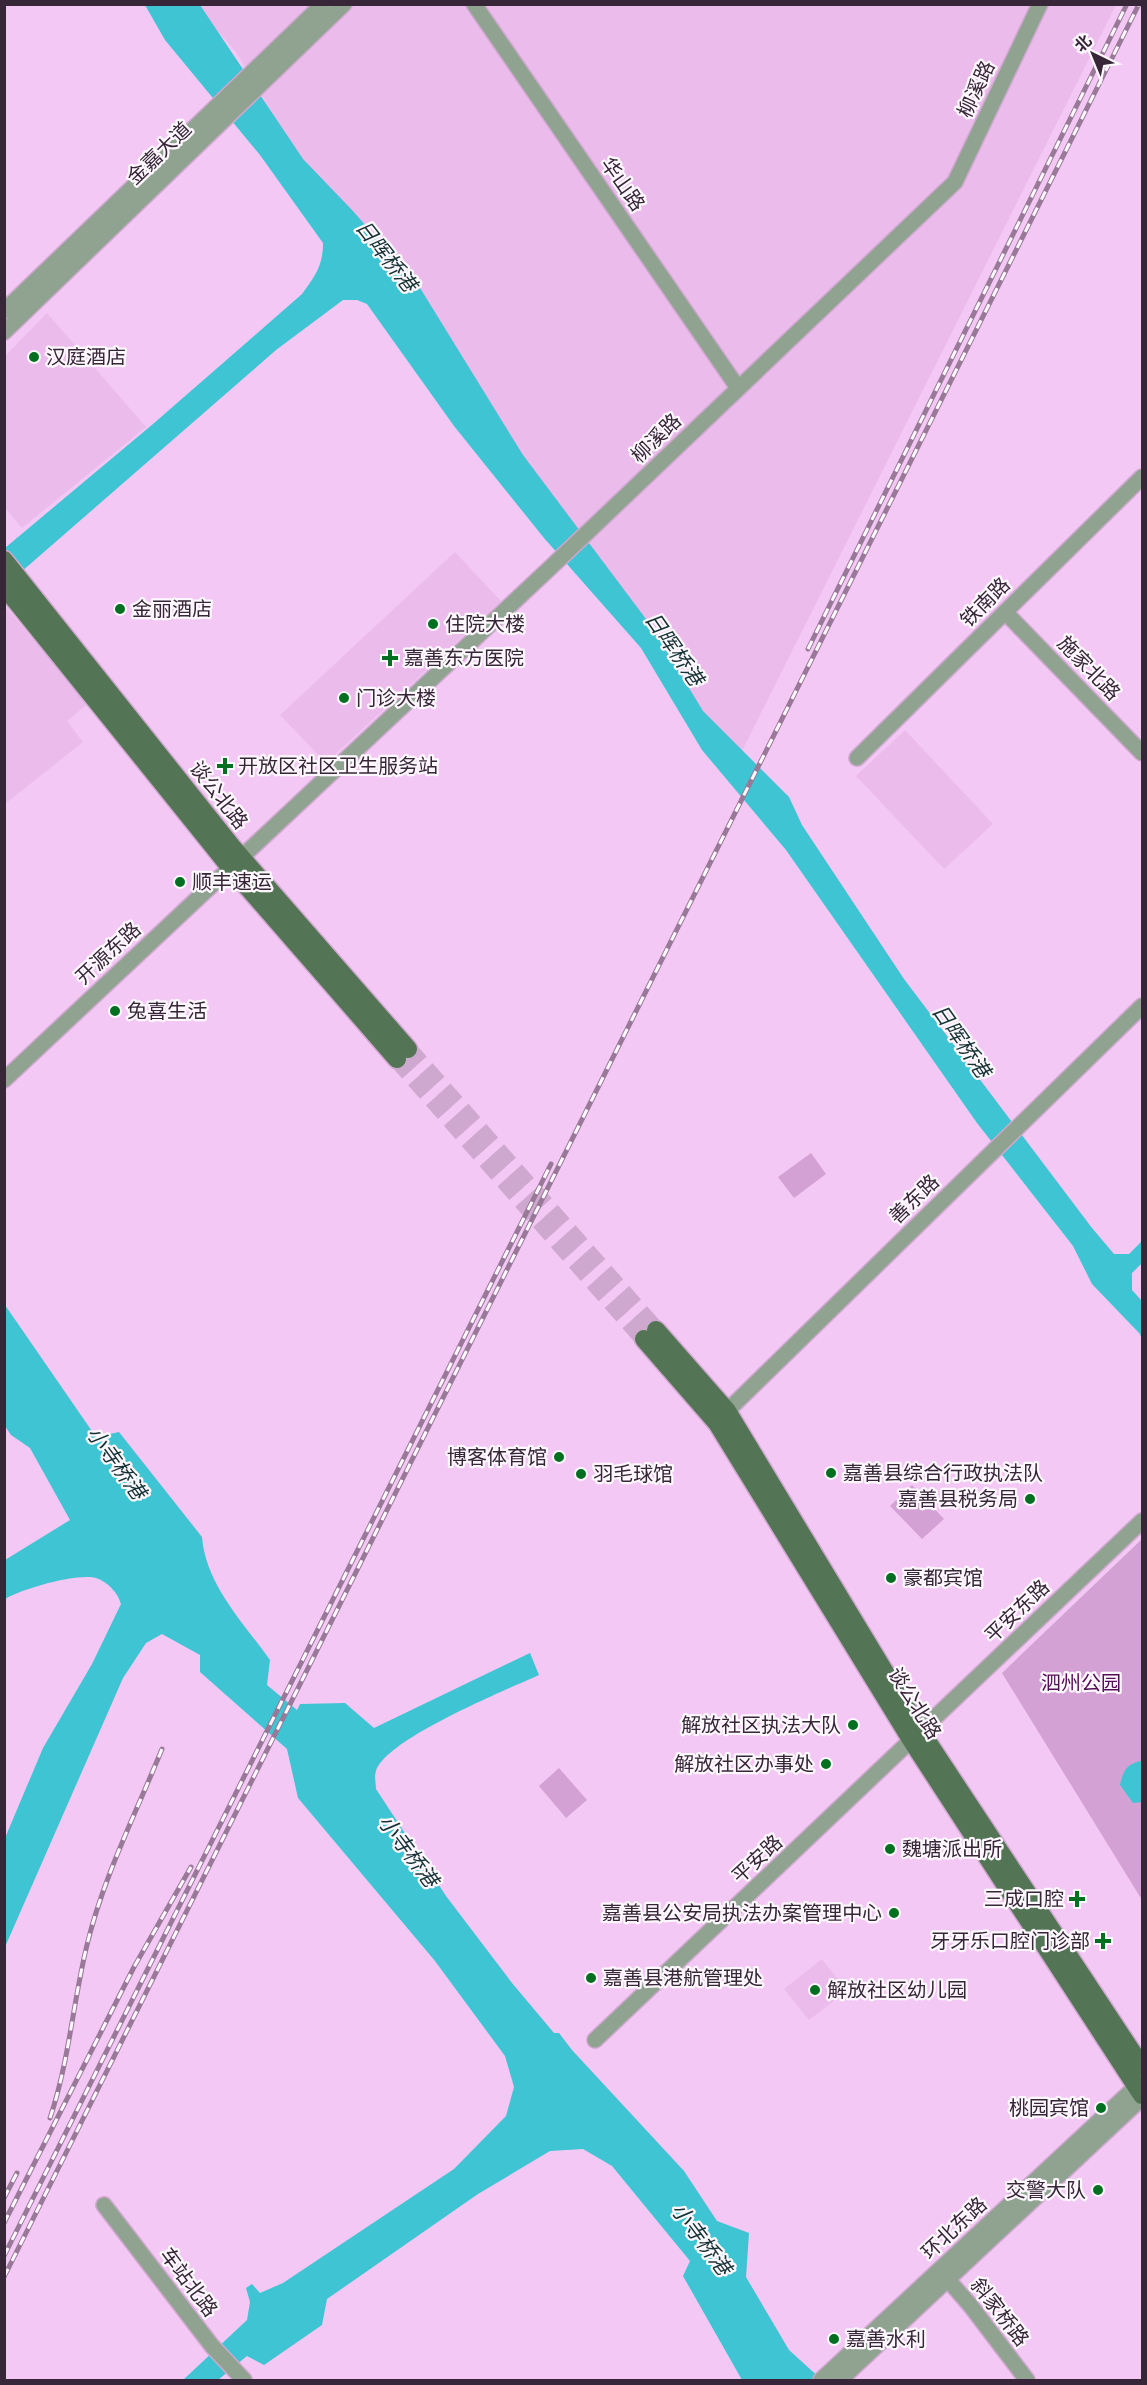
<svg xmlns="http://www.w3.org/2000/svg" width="1147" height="2385" font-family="'DejaVu Sans','Noto Sans SC',sans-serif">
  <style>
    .built { fill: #ebbbec }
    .green { fill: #d4a1d5 }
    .water { fill: #3ec4d3 }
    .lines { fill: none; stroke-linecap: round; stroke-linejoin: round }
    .major-tunnel { stroke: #cea8ce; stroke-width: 18; stroke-dasharray: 18 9; stroke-linecap: butt }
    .minor-casing { stroke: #cea8ce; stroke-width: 18 }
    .major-casing { stroke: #cea8ce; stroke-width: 21 }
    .minor { stroke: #90a391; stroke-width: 15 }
    .major { stroke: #537555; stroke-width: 18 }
    .rail-casing { stroke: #987998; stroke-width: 5 }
    .rail { stroke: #fdf8fd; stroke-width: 3; stroke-dasharray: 9; stroke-linecap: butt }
    .poi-dot { fill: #016f20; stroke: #fdf8fd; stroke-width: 2 }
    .labels { text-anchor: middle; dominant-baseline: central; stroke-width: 4.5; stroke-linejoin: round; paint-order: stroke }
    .street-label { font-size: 20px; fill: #372637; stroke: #fdf8fd }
    .poi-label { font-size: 20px; fill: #372637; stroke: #fdf8fd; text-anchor: start }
    .park-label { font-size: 20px; fill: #560d59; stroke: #fdf8fd }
    .water-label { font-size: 21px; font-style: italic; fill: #163236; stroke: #fdf8fd }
  </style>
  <rect width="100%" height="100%" fill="#f4c8f4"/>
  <path class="built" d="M195 5H1116L741 753 707 718 304 166 236 52Z
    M47 313 146 427 22 528 5 508V356Z
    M455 552 501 601 326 763 280 715Z
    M4 605 88 704 67 721 83 742 5 804Z
    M905 730 993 824 944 869 856 776Z
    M822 1959 847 1991 809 2020 784 1989Z"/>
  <path class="green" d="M811 1153 826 1174 794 1198 778 1177Z
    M912 1485 944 1519 922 1539 890 1506Z
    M1142 1539V1900L1002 1673Z
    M559 1768 587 1800 566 1818 539 1786Z"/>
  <path class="water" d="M145 5H200L303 159 352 210 417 283 523 455 652 627 703 711 789 797 802 825 904 979 1092 1228 1114 1254H1129L1142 1241V1263L1132 1273V1290L1142 1301V1340L1140 1334 1092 1284 1073 1246 977 1123 786 850 702 750 641 648 544 538 454 426 367 304 357 300H343L276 350 5 586V548L153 424 302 294C315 276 323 266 323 243L260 155 165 40Z
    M5 1305 96 1437 119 1432 202 1537C206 1585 243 1622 270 1660L267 1685 297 1710 300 1704 345 1703 374 1728 530 1653 539 1675C506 1690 386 1739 376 1771 374 1776 376 1784 376 1789L446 1896 512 1983 554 2033H559L572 2050 684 2171 717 2221 749 2233 746 2277 789 2350 822 2380H742L683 2276 690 2261 612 2166 583 2149 550 2151 478 2194 327 2299 322 2325 264 2365 247 2356 218 2380H183L247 2320 250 2302 246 2288 252 2284 260 2293 283 2283 454 2169 506 2116 514 2087 505 2056 435 1961 298 1798 287 1749 200 1672V1655L162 1634 146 1643 123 1678 5 1947V1838L43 1748 92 1664 121 1604C118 1593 108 1582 96 1578 76 1573 22 1589 5 1599V1560L70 1520 30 1448 11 1435 5 1426Z
    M1142 1761V1802L1133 1803 1120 1785C1123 1771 1127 1763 1142 1761Z"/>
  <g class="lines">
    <path class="major-tunnel" d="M408 1049 656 1330
      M397 1059 644 1339"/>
    <defs>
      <path id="minor" d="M474 4 738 388
        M4 311 323 4
        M4 332 344 4
        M1005 612 1142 753
        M857 758 1142 477
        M4 1080 551 567 955 182 1040 4
        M720 1418 1142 1006
        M595 2040 1142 1521
        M104 2205 212 2346 244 2380
        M942 2273 970 2305 1027 2380
        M821 2380 1142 2081
        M840 2380 1142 2098"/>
      <path id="major" d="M4 560 233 848 408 1049
        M4 586 230 867 397 1059
        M656 1330 727 1411 921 1732 1142 2067
        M644 1339 717 1423 912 1741 1142 2095"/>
    </defs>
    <use href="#minor" class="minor-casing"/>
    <use href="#major" class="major-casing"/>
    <use href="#minor" class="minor"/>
    <use href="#major" class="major"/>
    <defs>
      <path id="rail" d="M808 649 1127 4
        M50 2118C69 2062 73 2002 87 1945 103 1878 136 1813 162 1749
        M4 2198 17 2173
        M4 2223 134 1967 191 1867
        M4 2256 551 1164
        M4 2277 1139 4"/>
    </defs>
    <use href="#rail" class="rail-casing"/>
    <use href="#rail" class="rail"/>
  </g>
  <g class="poi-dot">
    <circle cx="34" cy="357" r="6"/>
    <circle cx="120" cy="609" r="6"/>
    <circle cx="433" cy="624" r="6"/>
    <path d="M387 649h6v6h6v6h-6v6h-6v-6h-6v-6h6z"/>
    <circle cx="344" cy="698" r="6"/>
    <path d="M222 757h6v6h6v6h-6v6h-6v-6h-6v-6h6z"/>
    <circle cx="180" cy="882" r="6"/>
    <circle cx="115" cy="1011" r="6"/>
    <circle cx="559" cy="1457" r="6"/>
    <circle cx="831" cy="1473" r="6"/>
    <circle cx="581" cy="1474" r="6"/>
    <circle cx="1030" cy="1499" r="6"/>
    <circle cx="891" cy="1578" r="6"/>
    <circle cx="853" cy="1725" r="6"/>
    <circle cx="826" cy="1764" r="6"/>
    <circle cx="890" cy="1849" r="6"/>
    <path d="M1074 1890h6v6h6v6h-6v6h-6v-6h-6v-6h6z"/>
    <circle cx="894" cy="1913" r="6"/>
    <path d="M1100 1932h6v6h6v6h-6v6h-6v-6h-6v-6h6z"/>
    <circle cx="591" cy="1978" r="6"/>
    <circle cx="815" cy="1990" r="6"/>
    <circle cx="1101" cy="2108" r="6"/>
    <circle cx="1098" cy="2190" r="6"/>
    <circle cx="834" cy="2339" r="6"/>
  </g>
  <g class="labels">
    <g class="street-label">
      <text transform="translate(976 89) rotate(-65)">柳溪路</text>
      <text transform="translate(159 153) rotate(-44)">金嘉大道</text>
      <text transform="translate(623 184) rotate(55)">华山路</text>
      <text transform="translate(656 438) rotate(-44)">柳溪路</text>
      <text transform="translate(985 602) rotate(-45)">铁南路</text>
      <text transform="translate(1089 668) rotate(46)">施家北路</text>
      <text transform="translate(219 795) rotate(52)">谈公北路</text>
      <text transform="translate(108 953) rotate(-43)">开源东路</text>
      <text transform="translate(914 1199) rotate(-44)">善东路</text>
      <text transform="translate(1017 1611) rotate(-44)">平安东路</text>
      <text transform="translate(915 1703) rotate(58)">谈公北路</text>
      <text transform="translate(757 1859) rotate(-43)">平安路</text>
      <text transform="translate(954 2228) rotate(-43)">环北东路</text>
      <text transform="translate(189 2282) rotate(53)">车站北路</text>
      <text transform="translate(1000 2312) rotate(52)">斜家桥路</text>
    </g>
    <g class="poi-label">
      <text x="46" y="357">汉庭酒店</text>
      <text x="132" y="609">金丽酒店</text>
      <text x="445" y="624">住院大楼</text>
      <text x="404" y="658">嘉善东方医院</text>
      <text x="356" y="698">门诊大楼</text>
      <text x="238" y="766">开放区社区卫生服务站</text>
      <text x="192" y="882">顺丰速运</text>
      <text x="127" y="1011">兔喜生活</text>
      <text x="547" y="1457" text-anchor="end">博客体育馆</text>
      <text x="843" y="1473">嘉善县综合行政执法队</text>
      <text x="593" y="1474">羽毛球馆</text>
      <text x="1018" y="1499" text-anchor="end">嘉善县税务局</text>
      <text x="903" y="1578">豪都宾馆</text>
      <text x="841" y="1725" text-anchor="end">解放社区执法大队</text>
      <text x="814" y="1764" text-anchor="end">解放社区办事处</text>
      <text x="902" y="1849">魏塘派出所</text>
      <text x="1064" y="1899" text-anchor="end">三成口腔</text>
      <text x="882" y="1913" text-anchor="end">嘉善县公安局执法办案管理中心</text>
      <text x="1090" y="1941" text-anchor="end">牙牙乐口腔门诊部</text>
      <text x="603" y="1978">嘉善县港航管理处</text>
      <text x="827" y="1990">解放社区幼儿园</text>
      <text x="1089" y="2108" text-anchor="end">桃园宾馆</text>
      <text x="1086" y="2190" text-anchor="end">交警大队</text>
      <text x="846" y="2339">嘉善水利</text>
    </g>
    <g class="park-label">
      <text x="1081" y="1683">泗州公园</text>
    </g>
    <g class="water-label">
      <text transform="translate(386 256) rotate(52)">日晖桥港</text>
      <text transform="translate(674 649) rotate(55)">日晖桥港</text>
      <text transform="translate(961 1041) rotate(55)">日晖桥港</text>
      <text transform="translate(116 1463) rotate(54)">小寺桥港</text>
      <text transform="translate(408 1851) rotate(53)">小寺桥港</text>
      <text transform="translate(701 2239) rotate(53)">小寺桥港</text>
    </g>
  </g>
  <rect width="1147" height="2385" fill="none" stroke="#372637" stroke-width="12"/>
  <g transform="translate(1093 54) rotate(317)" stroke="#fdf8fd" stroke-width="4.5" paint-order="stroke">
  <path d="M0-4.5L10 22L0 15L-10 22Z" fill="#372637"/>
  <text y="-9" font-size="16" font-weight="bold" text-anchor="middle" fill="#372637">北</text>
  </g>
</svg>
